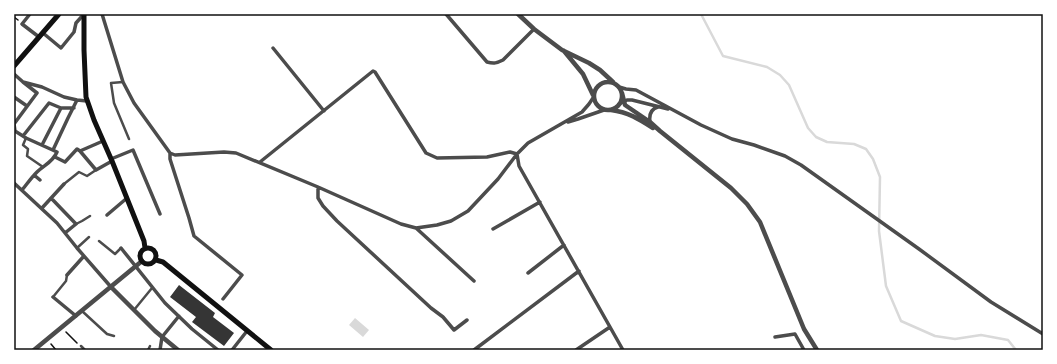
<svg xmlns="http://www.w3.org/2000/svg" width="1057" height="364" font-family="Raleway,sans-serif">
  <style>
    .water { fill: #d9d9d9 }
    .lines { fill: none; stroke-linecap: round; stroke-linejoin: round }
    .stream { stroke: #d9d9d9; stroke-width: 2.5 }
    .building { fill: #353535 }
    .path { stroke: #111; stroke-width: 1.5 }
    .pedestrian { stroke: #4c4c4c; stroke-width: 2.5 }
    .minor { stroke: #4c4c4c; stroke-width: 3.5 }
    .tertiary { stroke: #4c4c4c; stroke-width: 4.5 }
    .secondary { stroke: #111; stroke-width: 5 }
    .neatline { fill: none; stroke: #111; stroke-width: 1.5 }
  </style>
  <rect width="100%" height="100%" fill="#fff"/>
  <path class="water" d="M355 318 369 330 363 337 349 325Z"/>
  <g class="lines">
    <path class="stream" d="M701 14 723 56 767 67 780 75 789 85 808 128 816 137 827 142 854 144 866 149 873 159 880 177 879 231 886 286 901 321 935 336 955 339 981 335 1008 340 1016 350"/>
  </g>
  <path class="building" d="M179 285 215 313 213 317 234 333 224 346 192 322 196 317 170 297Z"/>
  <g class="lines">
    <path class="path" d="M14 17 18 20
      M66 332 77 343
      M51 344 56 350"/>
    <path class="pedestrian" d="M123 82 111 83 114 103 129 139
      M26 138 23 145 28 149 27 156 43 167
      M64 184 79 172 87 176 96 170
      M76 224 82 221 90 216
      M99 241 115 254 121 248
      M77 248 89 237
      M53 297 66 281 67 275
      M134 310 152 288
      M82 311 107 334 114 336
      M81 346 85 350
      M148 350 150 346"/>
    <path class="minor" d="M30 14 22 24 39 37
      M102 14 123 82 134 103 170 153 175 155 224 152 236 153 318 187 401 224 416 228 437 225 451 221 468 211 498 179 517 154 528 143 582 112 589 104 593 98
      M446 14 487 62C494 64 497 63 503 60L534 29
      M43 33 61 48 74 32 76 23 84 14
      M273 48 324 111
      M14 74 23 82 42 87 64 97 77 100 87 101
      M619 87 626 89 636 90 701 125 732 139 754 145 785 156 801 165 919 249 991 302 1043 334
      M14 97 27 106
      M619 104 627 100H632L668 109
      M568 122 578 119 604 110
      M650 122C649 115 651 109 658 107
      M23 136 49 103 61 108H74
      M42 145 61 108
      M53 150 68 118 77 100
      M80 151 96 170 112 161
      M170 153V159L189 218 194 236 242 275 223 299
      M55 157 65 162 77 149 80 151 103 141
      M111 159 133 150 160 214
      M260 162 373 71 375 72 426 153 437 158 487 157 510 152 517 154 519 166 623 350
      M34 175 40 180
      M14 183 57 223 77 248 111 287
      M318 187V198L323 206 337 221 431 308 443 317 454 330 467 320
      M22 190C27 184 31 178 37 172 44 165 53 162 57 152L26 138 15 131 14 124 37 93 23 82
      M51 198 76 224 65 233
      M42 208 64 184
      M107 215 127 198
      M416 228 474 281
      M493 229 540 202
      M121 248 165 303 192 329 218 350
      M528 273 564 245
      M67 275 84 256
      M53 297 76 316
      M775 337 795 334 804 350
      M160 350 162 337 179 316
      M232 350 247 331
      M474 350 579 271
      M576 350 610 327"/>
    <path class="tertiary" d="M518 14 534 29 562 50 589 63 600 70 613 82
      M564 51 583 74 593 95
      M594 96a14 14 0 1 1 28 0a14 14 0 1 1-28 0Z
      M622 93 625 105 650 122 660 131 731 188 747 204 760 222 804 329 817 350
      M611 110C628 112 639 119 653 128
      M111 287 155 331 178 350
      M34 350 142 261"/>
    <path class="secondary" d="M84 14V50L86 97 94 120 112 161 144 241 145 248
      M14 66 59 14
      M140 256a8 8 0 1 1 16 0a8 8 0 1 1-16 0Z
      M156 260 163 262 271 350"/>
  </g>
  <rect width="1057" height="364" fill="none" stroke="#ffffff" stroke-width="30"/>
  <rect x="15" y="15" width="1027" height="334" class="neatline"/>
</svg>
